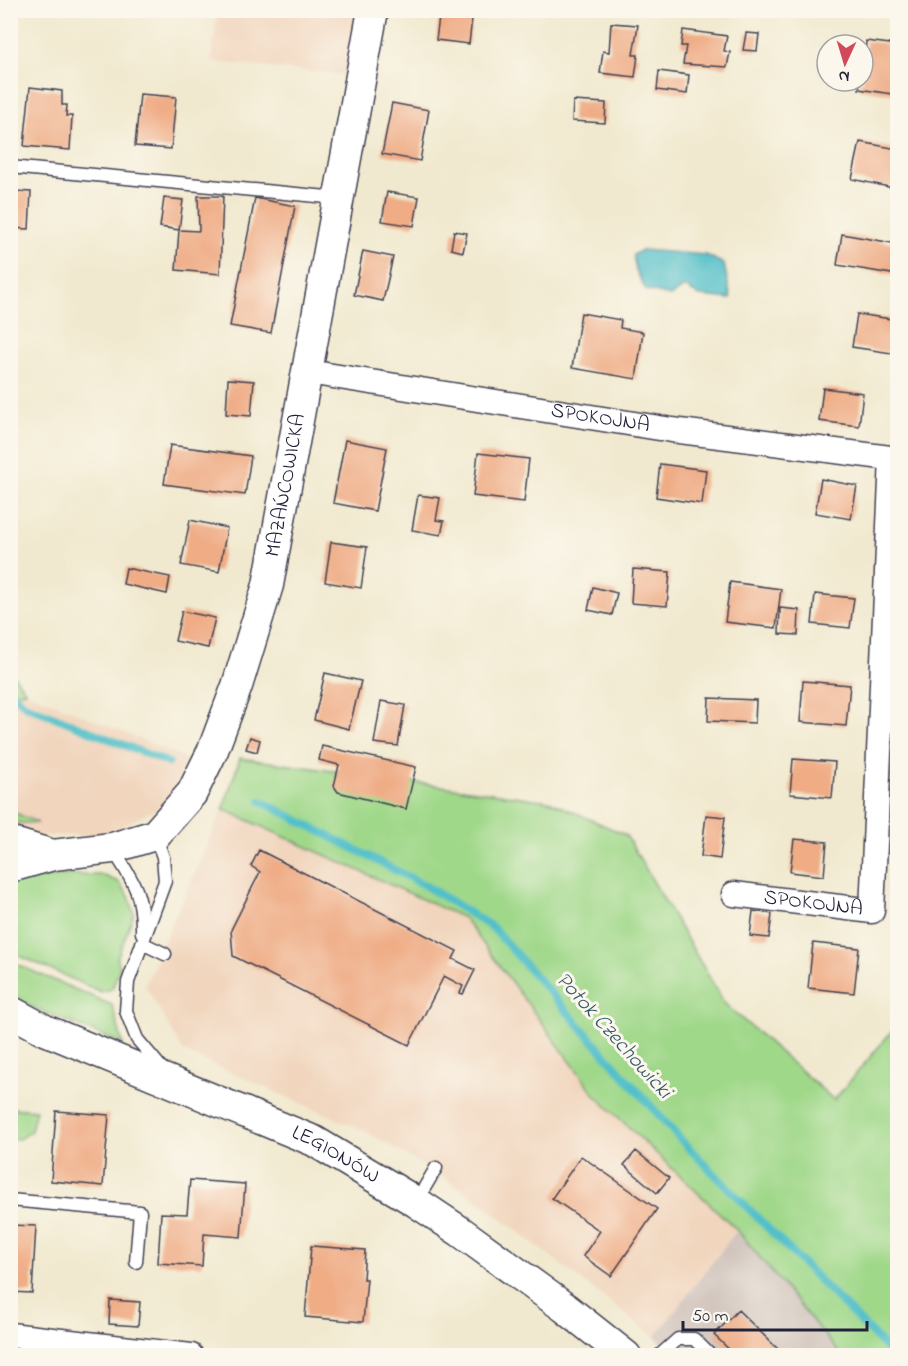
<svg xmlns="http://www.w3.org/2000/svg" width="908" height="1366" font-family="'Indie Flower',sans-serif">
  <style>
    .built { fill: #f1d5bd }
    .industrial { fill: #cec1ba }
    .green { fill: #a0d88a; stroke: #617d62; stroke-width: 1.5 }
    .water { fill: #52c0c9; stroke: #3a7182; stroke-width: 1.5 }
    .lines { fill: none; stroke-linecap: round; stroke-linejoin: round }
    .stream { stroke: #52c0c9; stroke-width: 8 }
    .building { fill: #efac85 }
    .service-casing { stroke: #414051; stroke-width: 15 }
    .minor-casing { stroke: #414051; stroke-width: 27 }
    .tertiary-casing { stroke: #414051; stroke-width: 33 }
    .service { stroke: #fff; stroke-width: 12 }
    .minor { stroke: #fff; stroke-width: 24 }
    .tertiary { stroke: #fff; stroke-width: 30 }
    .labels { text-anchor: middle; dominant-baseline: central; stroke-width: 6; stroke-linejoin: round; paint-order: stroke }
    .street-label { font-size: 21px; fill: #22223b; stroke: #fbf7ec }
    .water-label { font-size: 22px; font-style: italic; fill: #33596d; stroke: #fbf7ec }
  </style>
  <rect width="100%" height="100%" fill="#fbf7ec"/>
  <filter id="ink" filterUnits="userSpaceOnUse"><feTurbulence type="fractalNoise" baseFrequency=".0167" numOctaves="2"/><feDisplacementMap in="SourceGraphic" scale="12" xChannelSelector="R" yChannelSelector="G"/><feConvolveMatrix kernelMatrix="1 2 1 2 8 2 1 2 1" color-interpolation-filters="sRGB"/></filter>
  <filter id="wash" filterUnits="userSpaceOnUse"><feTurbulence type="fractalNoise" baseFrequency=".008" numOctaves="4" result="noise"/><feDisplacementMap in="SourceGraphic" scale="24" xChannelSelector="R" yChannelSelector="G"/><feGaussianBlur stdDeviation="1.35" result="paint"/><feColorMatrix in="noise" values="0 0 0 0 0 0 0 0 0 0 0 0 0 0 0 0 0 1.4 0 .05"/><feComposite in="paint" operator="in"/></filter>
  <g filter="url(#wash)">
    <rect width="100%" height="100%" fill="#f1e9cf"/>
    <path class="built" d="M218 11H359L349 75 211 62Z
      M25 691 194 762 168 803 105 835 11 836 10 694Z
      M223 809 464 918 596 1096 737 1230 655 1337 467 1192 369 1133 184 1052 145 985Z"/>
    <path class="industrial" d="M737 1230 841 1355H673L655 1337Z"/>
    <path class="green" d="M10 671H11L25 691 11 694Z
      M240 758 549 801 626 835 725 1004 834 1100 897 1025V1355H841L737 1230 596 1096 464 918 223 809Z
      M11 811 38 823H11Z
      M65 875H102L119 882 129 896 134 914 117 958 120 967 112 989 101 992 11 952V879Z
      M11 962 112 1005 123 1044 30 1006 11 993Z
      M10 1108 36 1110 31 1131 19 1139H11Z"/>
    <path class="water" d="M642 250 706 255 724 264 731 299 700 296 685 287 670 296 646 290 636 271 633 255Z"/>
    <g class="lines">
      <path class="stream" d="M10 691 25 705 169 763
        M261 801 426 886 492 927 680 1139 894 1356"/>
    </g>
    <g id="blocks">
      <path class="building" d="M440 10H473L469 44 436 40Z
        M611 23 638 25 633 55H638L635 77 600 73 603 51 609 52Z
        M683 30 727 36 724 51 730 52 727 67 683 64 686 46H681Z
        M746 33 759 34 757 51 743 50Z
        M866 41 898 45V77L895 76 892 94 859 89 860 81H863Z
        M659 71 689 75 687 94 657 90Z
        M30 87 62 91V105H67L66 116H72L70 150 24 146Z
        M140 94 176 97 171 149 135 146Z
        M573 101 606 103 605 123 572 121Z
        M392 103 429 110 420 161 382 154Z
        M860 142 898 149V189L852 179Z
        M13 191 31 192 29 229 11 228Z
        M387 192 419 197 414 226 382 221Z
        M198 196H223L220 274 176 270 179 230 160 227 164 198 183 200 179 230 199 231Z
        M255 198 295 206 271 333 230 326Z
        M454 231 467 233 463 252 451 249Z
        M842 234 898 244V275L837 265Z
        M363 251 393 257 383 301 354 295Z
        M581 313 621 320 620 328 643 332 636 379 572 368Z
        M857 314 898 320V354L852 347Z
        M228 379 254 381 251 416 226 414Z
        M823 388 863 393 859 426 819 421Z
        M345 440 387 448 375 511 333 503Z
        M170 445 251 456 245 495 164 484Z
        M478 453 529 459 524 502 473 496Z
        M660 464 706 470 702 504 656 497Z
        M821 479 857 486 851 519 815 513Z
        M418 495 440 498 436 520 444 521 441 535 412 530Z
        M190 520 227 528 219 572 181 565Z
        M331 542 367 547 361 588 325 582Z
        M126 568 170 577 167 594 123 584Z
        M633 569 670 572 667 606 631 603Z
        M730 582 781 589 776 628 725 622Z
        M593 587 617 593 612 615 588 610Z
        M815 594 854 598 850 628 812 624Z
        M780 608 799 610 798 635 779 634Z
        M182 611 215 618 208 648 175 641Z
        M325 673 361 681 349 729 314 720Z
        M803 681 850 685 846 726 800 722Z
        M709 698 756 700 755 723 708 721Z
        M381 701 405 705 398 746 374 743Z
        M250 737 260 740 257 752 246 749Z
        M322 746 416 767 406 809 338 792 334 786 339 765 319 760Z
        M793 759 835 762 832 798 790 794Z
        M706 815 725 817 720 859 701 856Z
        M794 839 827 842 824 876 790 872Z
        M259 850 457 951 453 959 475 970 463 994 460 993 463 986 444 976 409 1045 233 956 231 930 260 872 251 866Z
        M753 911 772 914 769 938 750 936Z
        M813 943 859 948 854 993 808 988Z
        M56 1111 109 1115 103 1186 51 1181Z
        M636 1151 669 1178 657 1193 624 1165Z
        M581 1156 657 1209 611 1276 583 1256 600 1231 552 1198Z
        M190 1180 245 1184 241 1237 204 1234 202 1266 158 1263 161 1213 187 1214Z
        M10 1225 36 1226 32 1293 10 1292Z
        M311 1246 365 1250 363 1279H367L363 1322 305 1317Z
        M110 1300 140 1302 138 1326 109 1324Z
        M738 1310 785 1356H736L714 1335Z"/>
    </g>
  </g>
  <g filter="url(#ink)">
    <use href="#blocks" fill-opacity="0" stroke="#414051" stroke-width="1.5"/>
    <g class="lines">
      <defs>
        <path id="service" d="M10 167 338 198
          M155 835 163 857 165 881 128 982 126 1011 137 1039 164 1071
          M112 848C133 881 143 893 142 933
          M142 943 165 954
          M10 1200 140 1212 136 1262
          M416 1202 436 1168
          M659 1356 678 1339H694L711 1356"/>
        <g id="minor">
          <path id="s1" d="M308 372 672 430 898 459"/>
          <path id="s2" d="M734 894 872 911 892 458"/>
          <path d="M10 1335 191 1356"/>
        </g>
        <g id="tertiary">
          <path d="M10 842 53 855"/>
          <path id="s3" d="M10 867 53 855 112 848 155 835 192 793 213 750 237 686 268 585 373 10"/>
          <path id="s4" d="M10 1011 45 1030 314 1141 416 1202 461 1232 564 1307 626 1356"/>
        </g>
      </defs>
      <use href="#service" class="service-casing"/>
      <use href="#minor" class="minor-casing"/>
      <use href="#tertiary" class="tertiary-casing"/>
      <use href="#service" class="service"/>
      <use href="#minor" class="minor"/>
      <use href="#tertiary" class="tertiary"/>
    </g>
  </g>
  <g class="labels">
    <g class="street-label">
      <text stroke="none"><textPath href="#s1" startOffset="296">SPOKOJNA</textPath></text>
      <text stroke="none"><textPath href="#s3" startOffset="528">MAZAŃCOWICKA</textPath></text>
      <text stroke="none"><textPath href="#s2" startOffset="80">SPOKOJNA</textPath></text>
      <text stroke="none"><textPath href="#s4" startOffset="356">LEGIONÓW</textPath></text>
    </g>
    <g class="water-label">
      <text transform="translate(613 1036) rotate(48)">Potok Czechowicki</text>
    </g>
  </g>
  <rect width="908" height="1366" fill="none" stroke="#fbf7ec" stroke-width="36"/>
  <g transform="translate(845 63) rotate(184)"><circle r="28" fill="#fbf7ec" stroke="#a4a2a5" stroke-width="1.5"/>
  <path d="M0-4.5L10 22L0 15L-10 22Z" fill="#d1495b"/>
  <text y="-9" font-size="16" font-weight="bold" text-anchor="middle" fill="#22223b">N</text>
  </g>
  <path d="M683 1321v9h184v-9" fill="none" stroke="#22223b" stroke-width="3"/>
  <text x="692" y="1321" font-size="18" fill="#22223b" stroke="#fbf7ec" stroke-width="4.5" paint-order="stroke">50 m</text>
</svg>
